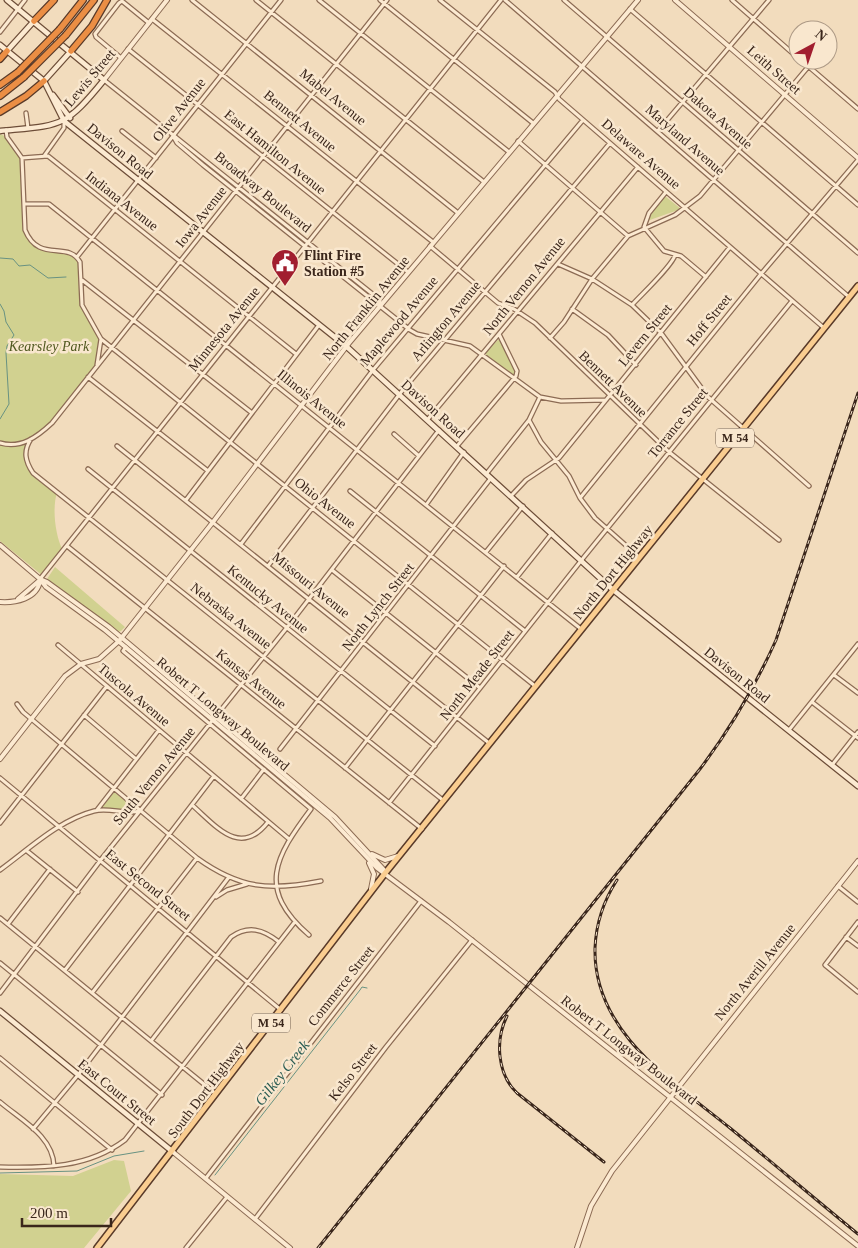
<svg xmlns="http://www.w3.org/2000/svg" width="858" height="1248" font-family="'Times New Roman',serif">
  <style>
    .green { fill: #d1d190 }
    .lines { fill: none; stroke-linecap: round; stroke-linejoin: round }
    .stream { stroke: #689282; stroke-width: 1 }
    .minor-casing { stroke: #8c6b54; stroke-width: 5.5 }
    .tertiary-casing { stroke: #8c6b54; stroke-width: 6 }
    .secondary-casing { stroke: #6d4d38; stroke-width: 7 }
    .primary-casing { stroke: #593a29; stroke-width: 8 }
    .motorway-casing { stroke: #593a29; stroke-width: 8 }
    .minor { stroke: #fcead1; stroke-width: 3 }
    .tertiary { stroke: #fcead1; stroke-width: 4 }
    .secondary { stroke: #fcead1; stroke-width: 4.5 }
    .primary { stroke: #facd90; stroke-width: 5 }
    .motorway { stroke: #eb8e44; stroke-width: 5.5 }
    .rail-casing { stroke: #3a261b; stroke-width: 3 }
    .rail { stroke: #f9e7ce; stroke-width: 1; stroke-dasharray: 4; stroke-linecap: butt }
    .motorway-bridge-casing { stroke: #593a29; stroke-width: 8; stroke-linecap: butt }
    .motorway-bridge { stroke: #eb8e44; stroke-width: 5.5 }
    .labels { text-anchor: middle; dominant-baseline: central; stroke-width: 5; stroke-linejoin: round; paint-order: stroke }
    .shield { fill: #f9e7ce; stroke: #736051; stroke-width: 1 }
    .shield-label { font-size: 12px; font-weight: bold; fill: #3a261b }
    .street-label { font-size: 14px; fill: #3a261b; stroke: #f9e7ce }
    .poi-label { font-size: 14px; font-weight: bold; fill: #3a261b; stroke: #f9e7ce; text-anchor: start }
    .park-label { font-size: 14px; font-style: italic; fill: #50581f; stroke: #f9e7ce }
    .water-label { font-size: 15px; font-style: italic; fill: #285b52; stroke: #f9e7ce }
  </style>
  <rect width="100%" height="100%" fill="#f2dcbd"/>
  <path class="green" d="M0 134 7 137 21 155 25 230 37 246 69 252 80 262 82 305 101 339 97 366 52 423 32 439 25 451 29 467 57 492C52 509 55 535 63 551L43 576 0 541Z
    M665 196 681 209 647 221V218Z
    M499 339 515 370 514 376 486 356V352Z
    M55 567 125 627 121 631 118 632 47 579Z
    M114 792 134 808 133 810 102 808Z
    M114 1160 124 1161 131 1191 84 1248H0V1174L73 1176Z"/>
  <g class="lines">
    <path class="stream" d="M0 258 13 259 19 266 30 265 48 278 66 277
      M0 304 4 311 6 322 14 335 7 346 6 353 9 404 0 419
      M0 1173 77 1171 114 1156 144 1151
      M215 1175 360 990 362 987 367 988"/>
    <defs>
      <path id="minor" d="M192 0 458 213
        M256 0 484 182
        M319 0 509 152
        M380 0 533 123
        M440 0 555 92 559 99 824 328
        M505 0 849 297
        M564 0 858 253
        M732 0 798 58
        M630 9 858 205
        M152 19 433 242
        M0 32 25 0
        M128 49 408 272
        M121 58 96 37 95 34 119 3 122 1 149 23
        M801 60 858 109
        M104 80 380 300V305
        M26 113 28 128
        M6 130 7 137 22 158 25 230C39 264 68 240 80 262L82 305 101 339 97 365
        M122 131 156 158
        M658 131 769 0
        M173 136 177 143 203 165 410 330 417 334 470 346 540 397 561 401 606 400
        M518 141 628 236
        M44 156 64 128V121
        M22 158 48 156 296 354
        M666 192 649 213 644 227 664 251 681 256 706 277
        M24 204H49L581 629
        M430 246 498 303 514 309 535 323 669 452 779 540
        M77 257 281 0
        M558 264 592 279 632 305 661 333 708 397 809 486
        M82 280 252 413
        M632 305C641 295 673 265 675 255
        M572 309 608 335 636 365
        M550 338 564 322 592 279 628 236 675 215 700 196 808 67
        M101 339 535 686
        M88 377 208 471
        M428 419 638 167
        M529 420 541 442 569 476 580 498 595 518 639 557
        M394 434 419 456
        M31 439C23 451 25 461 33 473L444 801
        M0 443C21 449 37 437 52 423L387 0
        M117 446 489 743
        M457 446 516 376 517 371 499 334
        M88 469 435 746
        M487 473 529 420 540 397
        M350 491 525 631
        M511 496 526 480 559 458 730 247
        M580 498 761 274 858 160
        M186 500 319 325
        M426 505 464 452
        M241 544 373 370 583 120
        M67 546 422 829
        M486 552 523 506
        M268 566 402 391 610 143
        M332 570 480 688
        M517 577 552 533
        M40 579 501 0
        M58 645 289 839
        M126 647 123 651 311 809C275 857 256 889 309 935
        M834 675 858 693
        M812 702 858 738
        M17 704 23 712 197 858C240 889 270 891 321 881
        M84 715 136 759
        M789 730 858 644
        M280 749 491 478
        M832 765 858 732
        M345 768 504 566
        M0 778 281 1010
        M241 799 264 769
        M389 803 584 557 792 301
        M192 805C216 826 240 858 268 822
        M97 810 159 730
        M0 823 107 686
        M27 851 78 892
        M0 870C29 849 59 820 94 811 109 807 125 815 140 811
        M838 886 858 902
        M216 897 227 890 247 884
        M0 918 216 1094
        M858 922 825 965 858 992
        M8 924 50 869
        M846 937 858 946
        M0 963 162 1095
        M65 970 214 776
        M0 993 103 857 289 625 439 430
        M92 993 197 858
        M151 1041 231 937C248 925 263 929 279 942
        M0 1058 112 1150
        M0 1102C21 1120 53 1136 54 1166
        M33 1129 78 1075 229 877
        M0 1167C45 1168 88 1168 125 1140L294 923
        M206 1178 421 901
        M255 1219 386 1047 472 940
        M186 1248 227 1197"/>
      <path id="tertiary" d="M675 0 858 158
        M104 80 167 0
        M0 545 40 579 46 587 105 630 330 818 377 868 449 922 858 1246
        M40 579 47 582 109 627 335 817 385 871
        M18 599 40 580
        M0 602C15 603 37 599 40 581
        M0 759 65 676 81 664 99 659 119 641 213 522 349 343 638 0
        M372 854 385 860 398 856
        M369 863 374 874 371 889
        M173 1152 290 1248
        M577 1248 591 1206 612 1171 858 861"/>
      <path id="secondary" d="M0 45 44 81 64 121 347 347 612 589 858 786
        M7 51 34 21
        M44 81 71 51
        M53 95 70 118
        M0 131C61 125 64 129 104 80L7 0
        M0 1011 173 1152"/>
      <path id="primary" d="M97 1248 386 872 858 286"/>
      <path id="motorway" d="M34 21 54 0
        M60 29 83 0
        M66 35 94 0
        M71 51 92 26 107 0
        M0 59 7 51
        M0 85 18 72
        M0 96 24 77
        M0 112 26 96 44 81"/>
    </defs>
    <use href="#minor" class="minor-casing"/>
    <use href="#tertiary" class="tertiary-casing"/>
    <use href="#secondary" class="secondary-casing"/>
    <use href="#primary" class="primary-casing"/>
    <use href="#motorway" class="motorway-casing"/>
    <use href="#minor" class="minor"/>
    <use href="#tertiary" class="tertiary"/>
    <use href="#secondary" class="secondary"/>
    <use href="#primary" class="primary"/>
    <use href="#motorway" class="motorway"/>
    <defs>
      <path id="rail" d="M617 880C604 900 596 924 595 948 593 1032 672 1081 730 1128 773 1163 815 1199 858 1234
        M507 1016C495 1040 497 1074 517 1093L604 1162
        M318 1248 700 769C731 728 755 687 776 640L858 393"/>
    </defs>
    <use href="#rail" class="rail-casing"/>
    <use href="#rail" class="rail"/>
    <defs>
      <path id="motorway-bridge" d="M18 72 60 29
        M24 77 66 35"/>
    </defs>
    <use href="#motorway-bridge" class="motorway-bridge-casing"/>
    <use href="#motorway-bridge" class="motorway-bridge"/>
  </g>
  <defs>
    <symbol id="civic-pin" viewBox="-11 -11 22 30"><path d="M0 17L-7.5 6A9.5 9.5 0 1 1 7.5 6Z" fill="#a11e2f" stroke="#f9e7ce"/><path d="M-.6-6.5H3V-4.5H.6V-3L4-1V1h2V6H-6V1h2V-1L-.6-3ZM-1.2 2.5V6h2.4V2.5Z" fill="#fff"/></symbol>
  </defs>
  <g fill-rule="evenodd">
    <use href="#civic-pin" x="269" y="247" width="32" height="43"/>
  </g>
  <g class="labels">
    <g class="shield">
      <rect x="716" y="428.5" width="38" height="19" rx="4"/>
      <rect x="252" y="1013.5" width="38" height="19" rx="4"/>
    </g>
    <g class="shield-label">
      <text x="735" y="438">M 54</text>
      <text x="271" y="1023">M 54</text>
    </g>
    <g class="street-label">
      <text transform="translate(774 70) rotate(41)">Leith Street</text>
      <text transform="translate(90 78) rotate(-50)">Lewis Street</text>
      <text transform="translate(333 97) rotate(39)">Mabel Avenue</text>
      <text transform="translate(179 110) rotate(-52)">Olive Avenue</text>
      <text transform="translate(718 118) rotate(41)">Dakota Avenue</text>
      <text transform="translate(300 121) rotate(39)">Bennett Avenue</text>
      <text transform="translate(685 140) rotate(41)">Maryland Avenue</text>
      <text transform="translate(120 151) rotate(39)">Davison Road</text>
      <text transform="translate(275 152) rotate(39)">East Hamilton Avenue</text>
      <text transform="translate(641 154) rotate(41)">Delaware Avenue</text>
      <text transform="translate(263 192) rotate(39)">Broadway Boulevard</text>
      <text transform="translate(122 201) rotate(38)">Indiana Avenue</text>
      <text transform="translate(201 217) rotate(-52)">Iowa Avenue</text>
      <text transform="translate(524 286) rotate(-51)">North Vernon Avenue</text>
      <text transform="translate(366 308) rotate(-51)">North Franklin Avenue</text>
      <text transform="translate(709 320) rotate(-51)">Hoff Street</text>
      <text transform="translate(399 321) rotate(-50)">Maplewood Avenue</text>
      <text transform="translate(446 321) rotate(-50)">Arlington Avenue</text>
      <text transform="translate(224 329) rotate(-51)">Minnesota Avenue</text>
      <text transform="translate(645 335) rotate(-51)">Levern Street</text>
      <text transform="translate(613 384) rotate(44)">Bennett Avenue</text>
      <text transform="translate(312 399) rotate(39)">Illinois Avenue</text>
      <text transform="translate(433 409) rotate(42)">Davison Road</text>
      <text transform="translate(678 423) rotate(-51)">Torrance Street</text>
      <text transform="translate(325 503) rotate(38)">Ohio Avenue</text>
      <text transform="translate(613 572) rotate(-51)">North Dort Highway</text>
      <text transform="translate(311 585) rotate(39)">Missouri Avenue</text>
      <text transform="translate(268 599) rotate(39)">Kentucky Avenue</text>
      <text transform="translate(378 607) rotate(-52)">North Lynch Street</text>
      <text transform="translate(231 616) rotate(38)">Nebraska Avenue</text>
      <text transform="translate(477 675) rotate(-52)">North Meade Street</text>
      <text transform="translate(737 675) rotate(39)">Davison Road</text>
      <text transform="translate(251 679) rotate(39)">Kansas Avenue</text>
      <text transform="translate(134 695) rotate(40)">Tuscola Avenue</text>
      <text transform="translate(223 714) rotate(40)">Robert T Longway Boulevard</text>
      <text transform="translate(154 776) rotate(-51)">South Vernon Avenue</text>
      <text transform="translate(148 885) rotate(39)">East Second Street</text>
      <text transform="translate(755 972) rotate(-51)">North Averill Avenue</text>
      <text transform="translate(341 986) rotate(-52)">Commerce Street</text>
      <text transform="translate(629 1050) rotate(38)">Robert T Longway Boulevard</text>
      <text transform="translate(353 1072) rotate(-52)">Kelso Street</text>
      <text transform="translate(206 1090) rotate(-53)">South Dort Highway</text>
      <text transform="translate(117 1092) rotate(39)">East Court Street</text>
    </g>
    <g class="poi-label">
      <text x="304" y="255">Flint Fire<tspan x="304" dy="16">Station #5</tspan></text>
    </g>
    <g class="park-label">
      <text x="49" y="346">Kearsley Park</text>
    </g>
    <g class="water-label">
      <text transform="translate(282 1073) rotate(-52)">Gilkey Creek</text>
    </g>
  </g>
  <g transform="translate(813 45) rotate(40)"><circle r="24" fill="#f9e7ce" stroke="#ad9a86"/>
  <path d="M0-4L9 19L0 12L-9 19Z" fill="#a11e2f"/>
  <text y="-8" font-size="14" font-weight="bold" text-anchor="middle" fill="#3a261b">N</text>
  </g>
  <path d="M22 1218v8h89v-8" fill="none" stroke="#3a261b" stroke-width="2.5"/>
  <text x="30" y="1218" font-size="15" fill="#3a261b" stroke="#f9e7ce" stroke-width="4" paint-order="stroke">200 m</text>
</svg>
